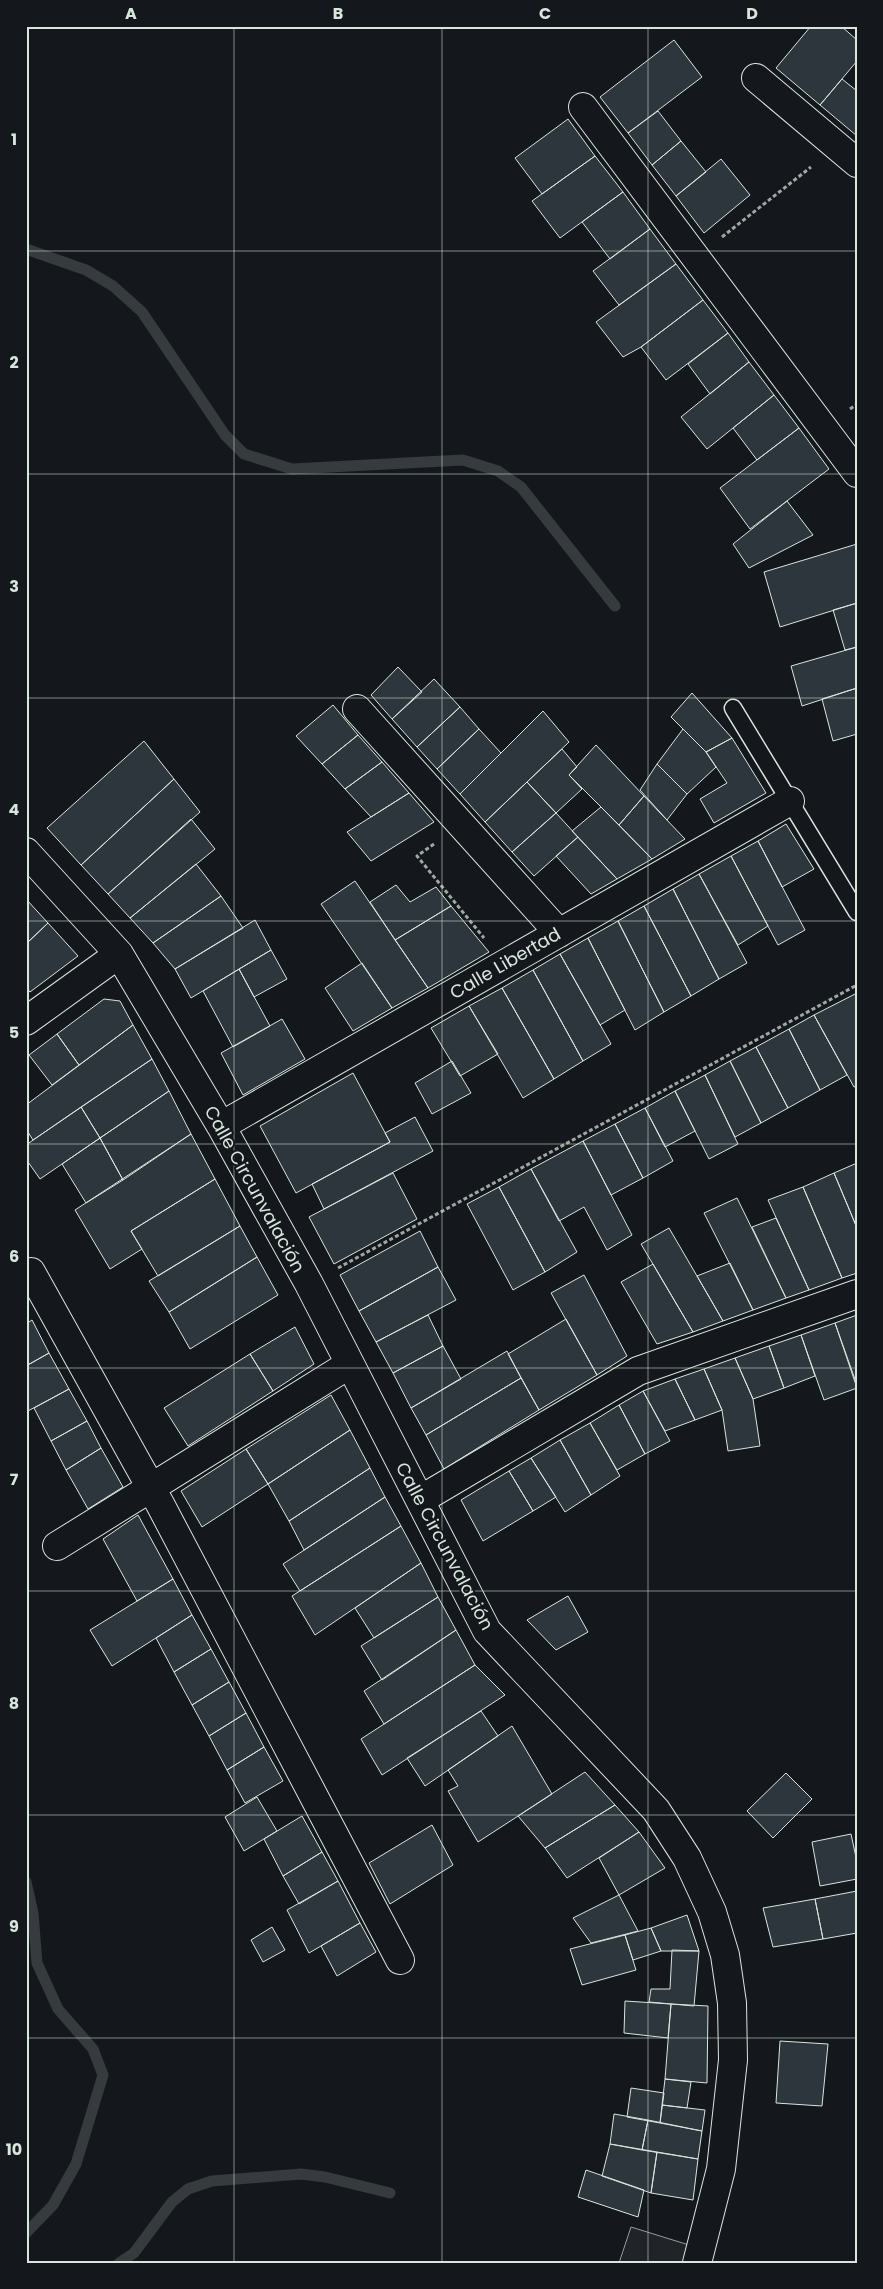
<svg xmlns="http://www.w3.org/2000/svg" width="883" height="2289" font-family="Poppins,sans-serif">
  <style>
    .green { fill: #202428; stroke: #939e99 }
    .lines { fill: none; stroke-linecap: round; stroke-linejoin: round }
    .stream { stroke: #363b3e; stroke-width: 11 }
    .building { fill: #2c363c; stroke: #d8e6dc }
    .lane-casing { stroke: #d8e6dc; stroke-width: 19 }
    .street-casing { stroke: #d8e6dc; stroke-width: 30 }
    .path { stroke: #9da8a2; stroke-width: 3; stroke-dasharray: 4 2.5; stroke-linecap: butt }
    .lane { stroke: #14181c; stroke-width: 16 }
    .street { stroke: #14181c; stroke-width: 28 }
    .grid { fill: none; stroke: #d8e6dc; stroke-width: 1; stroke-opacity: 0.55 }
    .labels { text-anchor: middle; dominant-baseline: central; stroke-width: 4; stroke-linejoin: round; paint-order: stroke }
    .street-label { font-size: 18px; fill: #d8e6dc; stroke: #14181c }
    .neatline { fill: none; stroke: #d8e6dc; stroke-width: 2 }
    .grid-label { font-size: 16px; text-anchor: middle; font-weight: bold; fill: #d8e6dc }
  </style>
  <rect width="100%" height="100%" fill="#14181c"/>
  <path class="green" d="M631 2227 689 2245 683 2263H619Z"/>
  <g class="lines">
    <path class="stream" d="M26 249 86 270 113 286 142 312 225 435 244 454 292 469 463 460 498 471 521 487 615 606
      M26 1882 33 1913 37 1963 58 2009 93 2049 103 2075 76 2164 53 2205 26 2233
      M119 2263 134 2253 172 2202 188 2189 212 2181 301 2174 325 2177 390 2193"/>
  </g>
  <path class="building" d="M811 26H841L857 40V61L820 105 776 68Z
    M674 40 702 77 628 133 600 97Z
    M842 79 857 91V136L820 105Z
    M658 111 681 141 652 165 628 133Z
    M568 119 595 156 542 194 515 158Z
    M681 141 706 172 676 196 652 165Z
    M595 156 623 192 560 238 532 201Z
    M721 159 750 195 704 233 676 196Z
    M623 192 650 229 610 259 582 222Z
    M650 229 676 264 619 305 593 271Z
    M676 264 703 300 641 347 623 357 596 322Z
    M703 300 728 333 666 380 641 347Z
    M728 333 749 362 710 394 688 364Z
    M749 362 774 395 707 449 681 417Z
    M774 395 799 428 757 460 733 428Z
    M799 428 829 469 750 529 720 488Z
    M787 501 813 535 749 568 733 544Z
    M857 544V603L780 627 764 572Z
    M857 603V647L845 650 833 610Z
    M857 647V688L802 706 791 666Z
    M398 667 422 692 392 719 371 695Z
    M434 679 460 707 417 747 392 719Z
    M857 688V734L833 741 822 699Z
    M692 693 732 738 706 752 671 717Z
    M333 705 358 735 322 764 296 736Z
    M460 707 479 729 437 769 417 747Z
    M543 711 569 742 485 822 460 794Z
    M479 729 501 753 460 794 437 769Z
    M683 729 706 752 716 767 687 794 657 764Z
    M358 735 382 762 345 789 322 764Z
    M732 738 766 793 714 823 700 799 727 783 706 752Z
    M144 741 174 779 81 865 47 828Z
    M596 745 644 796 619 825 569 775Z
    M562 749 577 767 569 775 582 789 556 813 527 782Z
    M382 762 409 793 371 817 345 789Z
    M657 764 687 794 667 820 640 790Z
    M174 779 200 812 108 894 81 865Z
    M527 782 556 813 512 852 485 822Z
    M409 793 434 822 371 861 347 832Z
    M644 796 685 839 652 859 619 825Z
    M601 807 652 859 617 879 572 831Z
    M556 813 578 837 534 876 512 852Z
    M191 819 215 849 130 918 108 894Z
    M786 824 814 869 782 887 758 841Z
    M578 837 617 879 591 894 556 856Z
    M758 841 805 930 778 945 731 856Z
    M731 856 768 926 738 945 699 874Z
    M196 864 221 896 153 943 130 918Z
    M699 874 747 963 719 979 673 889Z
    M355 881 428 988 392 1008 321 904Z
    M396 885 410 902 436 887 451 906 395 940 370 902Z
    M673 889 719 979 691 996 644 906Z
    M221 896 243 928 175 969 153 943Z
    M26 899 48 923 26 944Z
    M451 906 489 952 428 988 395 940Z
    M644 906 691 996 664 1012 618 921Z
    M255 920 271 950 191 998 175 969Z
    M618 921 664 1012 635 1030 588 938Z
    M48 923 78 956 30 992 26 987V944Z
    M588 938 625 1010 600 1025 560 954Z
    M271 950 287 979 254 997 239 969Z
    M560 954 611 1044 583 1061 533 970Z
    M362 963 392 1008 353 1031 325 988Z
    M239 969 270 1026 233 1047 203 991Z
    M533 970 583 1061 554 1079 502 988Z
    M502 988 554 1079 523 1098 469 1006Z
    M857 993V1086L854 1087 814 1015Z
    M104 999 120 1001 133 1025 79 1065 57 1034Z
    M469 1006 498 1054 460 1076 431 1028Z
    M814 1015 847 1075 820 1090 789 1029Z
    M282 1019 305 1059 243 1095 221 1053Z
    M133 1025 152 1059 33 1140 26 1129V1105Z
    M789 1029 820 1090 788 1108 756 1047Z
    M57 1034 79 1065 52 1085 29 1055Z
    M756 1047 788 1108 761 1123 730 1061Z
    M152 1059 169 1091 100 1138 81 1107Z
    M452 1061 471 1093 432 1114 415 1083Z
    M730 1061 761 1123 735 1137 705 1075Z
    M353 1073 390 1142 296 1193 260 1126Z
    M705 1075 738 1144 709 1159 675 1091Z
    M169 1091 191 1134 123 1180 100 1138Z
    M675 1091 695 1131 665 1147 645 1108Z
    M81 1107 100 1138 40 1179 26 1159V1145Z
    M645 1108 673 1161 643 1178 615 1124Z
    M415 1117 433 1151 324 1209 312 1184 390 1142 385 1133Z
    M615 1124 643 1178 611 1195 583 1141Z
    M191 1134 215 1179 131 1231 142 1249 110 1269 75 1210Z
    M100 1138 123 1180 86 1203 62 1164Z
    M583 1141 632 1235 607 1250 584 1207 559 1221 531 1169Z
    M857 1163V1228L834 1173Z
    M531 1169 577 1252 545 1272 499 1187Z
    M393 1173 417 1219 334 1264 309 1217Z
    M834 1173 857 1228V1273L842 1278 803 1187Z
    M215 1179 240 1226 158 1276 131 1231Z
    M499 1187 545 1272 513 1290 467 1204Z
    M803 1187 842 1278 809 1290 768 1200Z
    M737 1198 786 1298 753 1310 704 1213Z
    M776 1218 809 1290 786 1298 752 1227Z
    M240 1226 257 1257 169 1312 149 1281Z
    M669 1228 697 1276 723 1321 693 1332 641 1244Z
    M420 1231 438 1267 359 1311 340 1275Z
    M257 1257 278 1295 190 1349 169 1312Z
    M730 1263 753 1310 723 1321 697 1276Z
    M653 1264 693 1332 657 1344 621 1282Z
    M438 1267 456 1300 376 1342 359 1311Z
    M584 1275 627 1356 597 1375 551 1293Z
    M428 1315 443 1346 393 1373 376 1342Z
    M857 1315V1385L835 1323Z
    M566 1319 597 1375 539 1410 508 1354Z
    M32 1320 49 1353 26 1366V1324Z
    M835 1323 857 1388 824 1400 801 1335Z
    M295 1327 314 1364 273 1391 250 1354Z
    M801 1335 815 1376 784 1388 769 1346Z
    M443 1346 461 1379 411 1408 393 1373Z
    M769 1346 784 1388 753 1399 735 1358Z
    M507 1351 521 1378 426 1435 411 1408Z
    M49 1353 69 1389 26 1412V1366Z
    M250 1354 273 1391 188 1446 164 1408Z
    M735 1358 753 1399 760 1446 728 1451 722 1410 704 1369Z
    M704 1369 722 1410 695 1420 675 1379Z
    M521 1378 539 1410 444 1469 426 1435Z
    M675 1379 695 1420 665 1431 643 1391Z
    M69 1389 87 1421 51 1441 34 1408Z
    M643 1391 670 1441 645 1454 619 1405Z
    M331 1395 350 1430 268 1484 246 1449Z
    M619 1405 645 1454 617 1470 590 1423Z
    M87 1421 101 1448 66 1470 51 1441Z
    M590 1423 620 1476 591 1495 560 1440Z
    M350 1430 370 1468 289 1521 268 1484Z
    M560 1440 591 1495 565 1512 531 1458Z
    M101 1448 123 1487 88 1509 66 1470Z
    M246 1449 268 1484 202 1527 181 1491Z
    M531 1458 556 1497 533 1511 509 1471Z
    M370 1468 385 1497 304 1550 289 1521Z
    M509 1471 533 1511 483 1541 461 1500Z
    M385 1497 401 1526 300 1591 283 1564Z
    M138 1515 173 1579 137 1601 103 1539Z
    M401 1526 421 1563 315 1635 292 1596Z
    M421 1563 438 1597 374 1638 355 1608Z
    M173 1579 192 1615 112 1666 90 1630Z
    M568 1596 588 1632 556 1650 527 1620Z
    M438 1597 456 1630 382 1680 361 1646Z
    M192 1615 211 1649 174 1672 156 1638Z
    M456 1630 475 1665 384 1724 364 1691Z
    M211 1649 229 1682 192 1705 174 1672Z
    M475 1665 505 1695 382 1775 361 1739Z
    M229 1682 246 1713 209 1736 192 1705Z
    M481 1711 498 1736 425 1786 407 1758Z
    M246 1713 264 1747 227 1770 209 1736Z
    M512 1726 552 1794 478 1842 448 1791 458 1786 448 1770Z
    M264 1747 283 1781 245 1803 227 1770Z
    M585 1772 615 1805 545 1848 518 1816Z
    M786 1773 812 1799 773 1838 747 1811Z
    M257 1797 277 1831 244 1851 225 1817Z
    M615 1805 639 1832 567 1878 545 1848Z
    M302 1816 322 1852 283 1876 264 1839Z
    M432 1825 453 1865 390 1904 369 1863Z
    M639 1832 665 1868 619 1895 599 1858Z
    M851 1834 857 1862V1879L820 1886 812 1842Z
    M322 1852 338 1881 299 1904 283 1876Z
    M338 1881 360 1923 309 1953 287 1910Z
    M857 1891V1933L823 1939 815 1899Z
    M619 1895 638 1931 591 1943 573 1918Z
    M815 1899 823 1939 773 1947 763 1908Z
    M687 1915 699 1951H661L651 1928Z
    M360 1923 376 1952 337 1976 321 1946Z
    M272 1927 285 1950 263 1962 251 1940Z
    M651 1928 661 1951 633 1960 625 1935Z
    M625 1935 636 1970 582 1985 570 1949Z
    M672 1950 699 1951 694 2006 649 2002 651 1989H670Z
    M625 2001 671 2004 668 2038 624 2033Z
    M671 2004 708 2006 707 2083 665 2079Z
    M780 2041 828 2044 822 2106 776 2103Z
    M665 2079 691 2082 687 2108 662 2105Z
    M631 2088 664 2093 660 2123 627 2117Z
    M662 2105 705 2110 702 2131 660 2123Z
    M614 2114 648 2120 642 2150 610 2144Z
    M648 2120 702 2131 698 2159 642 2150Z
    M610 2144 657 2152 651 2193 602 2176Z
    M657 2152 698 2159 693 2200 651 2193Z
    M586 2170 644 2190 638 2217 578 2197Z"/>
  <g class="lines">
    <defs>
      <path id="lane" d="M733 708 857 912"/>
      <path id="street" d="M756 78 857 163
        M583 107 857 473
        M357 709 559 933
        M26 852 119 954 221 1126 309 1284 487 1631 656 1810 687 1858 712 1912 725 1955 732 2003 733 2060 721 2169 697 2263
        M26 1021 119 954
        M221 1126 790 801
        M31 1272 160 1504 400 1960
        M420 1500 638 1371 857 1294
        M57 1546 350 1364"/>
    </defs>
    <use href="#lane" class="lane-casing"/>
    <use href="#street" class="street-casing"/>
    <path class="path" d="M722 237 811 167
      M850 409 857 404
      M434 844 417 856 484 938
      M338 1268 857 985"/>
    <use href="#lane" class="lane"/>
    <use href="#street" class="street"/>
  </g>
  <path class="grid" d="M234 26V2263M442 26V2263M648 26V2263M26 251H857M26 474H857M26 698H857M26 921H857M26 1144H857M26 1368H857M26 1591H857M26 1815H857M26 2038H857"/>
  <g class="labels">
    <g class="street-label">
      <text transform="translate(505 963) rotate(-30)">Calle Libertad</text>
      <text transform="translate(255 1189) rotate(61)">Calle Circunvalación</text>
      <text transform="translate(445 1546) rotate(62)">Calle Circunvalación</text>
    </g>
  </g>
  <rect width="883" height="2289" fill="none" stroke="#14181c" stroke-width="55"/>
  <rect x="28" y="28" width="828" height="2234" class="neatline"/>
  <g class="grid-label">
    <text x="131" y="19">A</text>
    <text x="338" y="19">B</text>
    <text x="545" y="19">C</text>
    <text x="752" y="19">D</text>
    <text x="14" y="145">1</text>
    <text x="14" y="368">2</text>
    <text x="14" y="592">3</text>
    <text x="14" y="815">4</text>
    <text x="14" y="1038">5</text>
    <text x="14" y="1262">6</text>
    <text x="14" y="1485">7</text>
    <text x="14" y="1709">8</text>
    <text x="14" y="1932">9</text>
    <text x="14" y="2155">10</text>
  </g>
</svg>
